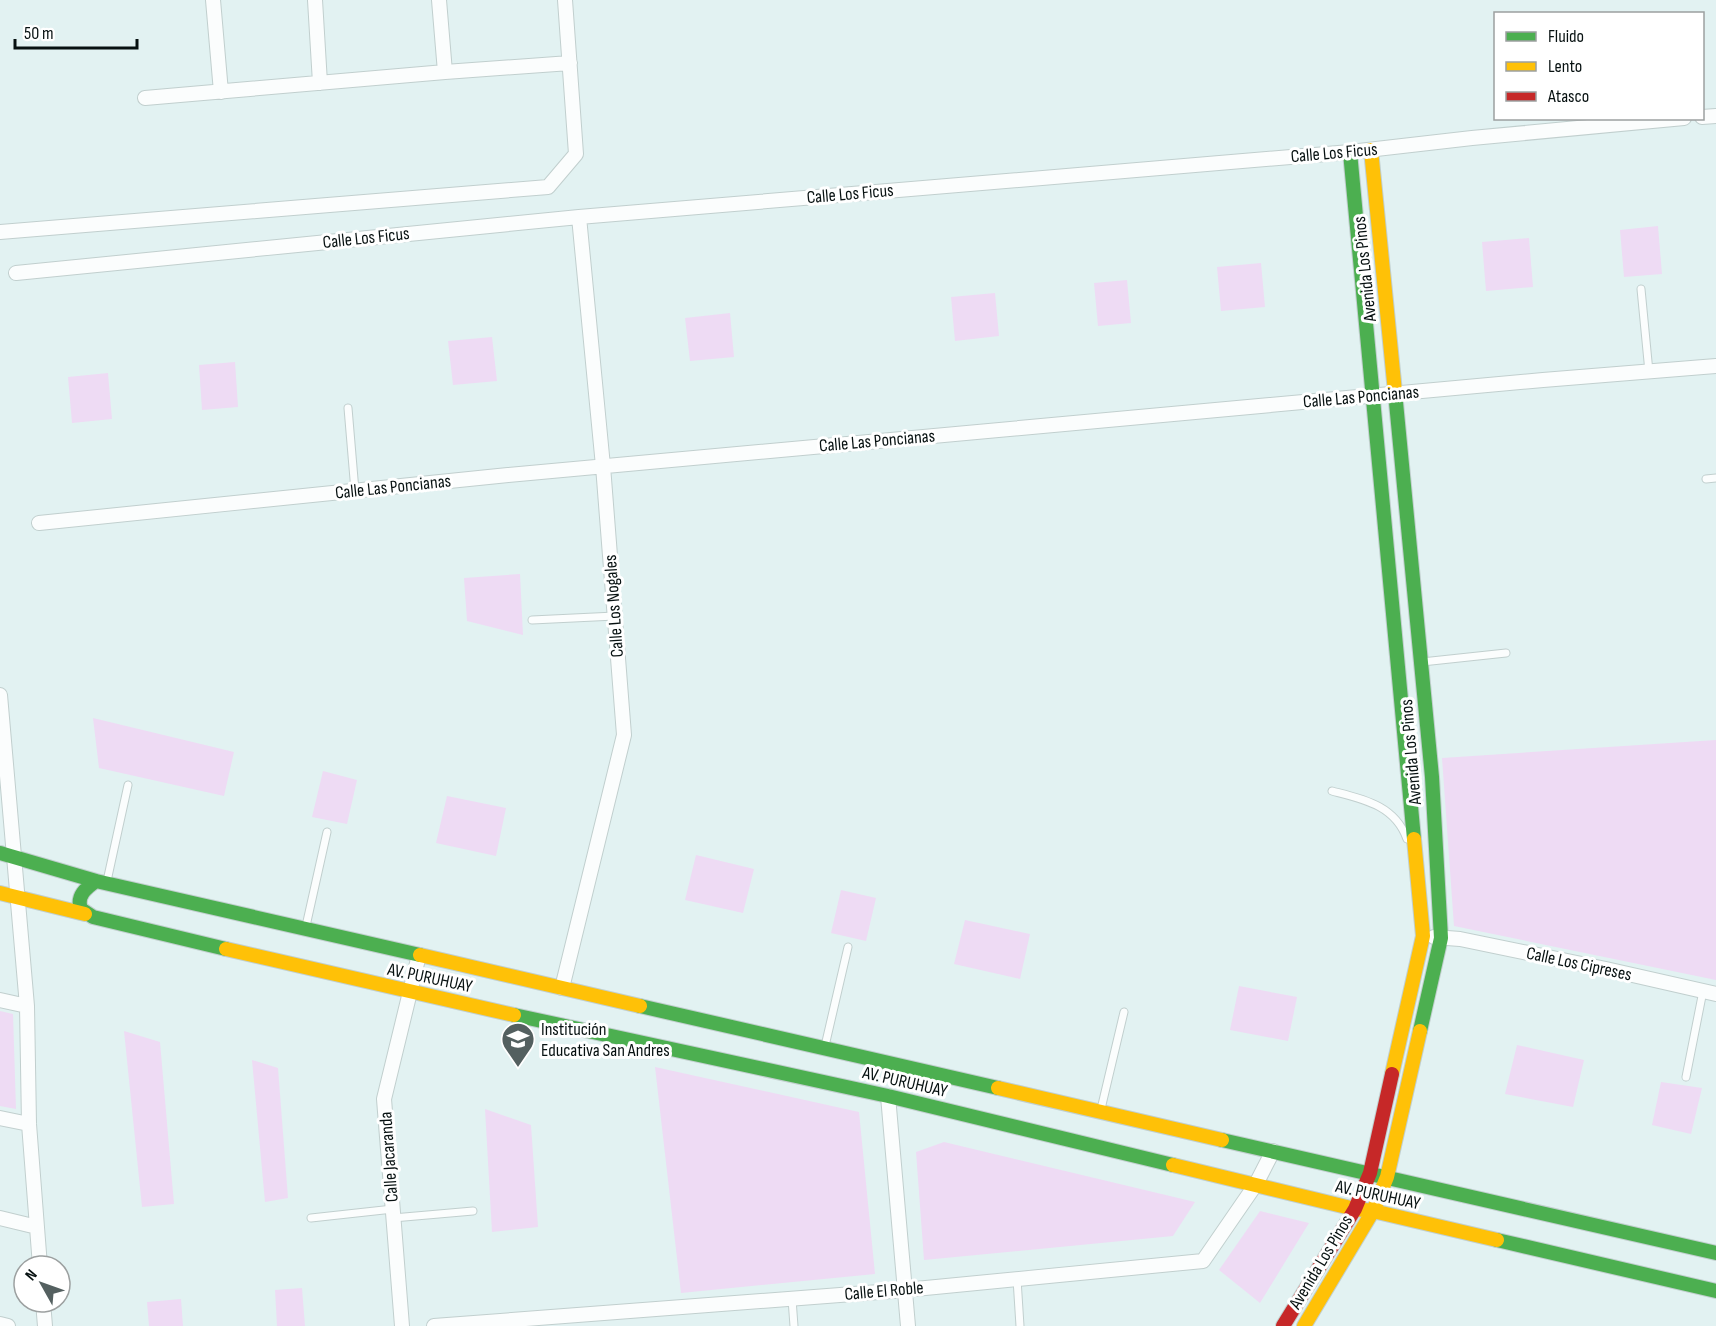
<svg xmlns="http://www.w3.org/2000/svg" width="1716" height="1326" font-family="'Sofia Sans Condensed',sans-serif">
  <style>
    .green { fill: #eedbf4 }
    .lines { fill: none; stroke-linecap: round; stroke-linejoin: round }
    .lane-casing { stroke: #c1cfce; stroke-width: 9 }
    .street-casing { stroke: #c1cfce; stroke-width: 16 }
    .fast-casing { stroke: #c1cfce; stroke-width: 16 }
    .slow-casing { stroke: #c1cfce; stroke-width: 16 }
    .jam-casing { stroke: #c1cfce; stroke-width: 16 }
    .lane { stroke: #fbfdfd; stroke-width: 7 }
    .street { stroke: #fbfdfd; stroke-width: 14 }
    .fast { stroke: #4caf50; stroke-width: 14 }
    .slow { stroke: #ffc107; stroke-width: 14 }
    .jam { stroke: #c62828; stroke-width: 14 }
    .labels { text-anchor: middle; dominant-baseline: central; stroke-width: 6; stroke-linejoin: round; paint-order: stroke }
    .street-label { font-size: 18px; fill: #071111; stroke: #fff }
    .poi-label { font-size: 18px; fill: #071111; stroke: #fff; text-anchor: start }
  </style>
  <rect width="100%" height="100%" fill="#e2f2f2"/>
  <path class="green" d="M1658 226 1662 274 1624 277 1620 230Z
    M1529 238 1533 287 1486 291 1482 242Z
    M1261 263 1265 307 1221 311 1217 267Z
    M1127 280 1131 323 1098 326 1094 283Z
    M995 293 999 336 955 341 951 297Z
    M730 313 734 357 690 361 685 318Z
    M492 337 497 381 453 385 448 341Z
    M235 362 238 407 202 410 199 365Z
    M108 373 112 419 72 423 68 377Z
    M520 574 523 635 467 621 464 578Z
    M93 718 234 752 224 796 99 768Z
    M1716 740V980L1454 926 1442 758Z
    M323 771 357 780 347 824 312 817Z
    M447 796 506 808 496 856 436 843Z
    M696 855 754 869 743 913 685 900Z
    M841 890 876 898 866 941 831 933Z
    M965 920 1030 934 1020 979 954 964Z
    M1239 986 1297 997 1288 1041 1230 1030Z
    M0 1011 13 1014 16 1109 0 1106Z
    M124 1031 160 1042 174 1204 142 1207Z
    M1517 1045 1584 1060 1573 1107 1505 1094Z
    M252 1060 278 1068 288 1198 265 1202Z
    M655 1067 859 1112 875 1274 681 1293Z
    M1661 1082 1702 1088 1691 1134 1652 1125Z
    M485 1109 531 1125 538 1227 492 1232Z
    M944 1142 1195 1202 1173 1236 924 1260 916 1152Z
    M1260 1211 1309 1223 1260 1303 1219 1270Z
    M302 1288 305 1326H277L275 1290Z
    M181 1299 183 1326H149L147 1302Z"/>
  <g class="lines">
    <defs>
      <path id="lane" d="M1641 289 1649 372
        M348 408 355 491
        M1706 479 1716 478
        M532 620 615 616
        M1422 662 1506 653
        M1332 791C1363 799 1395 805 1407 839
        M107 881 128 785
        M306 926 327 832
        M825 1046 848 947
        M1686 1077 1703 991
        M1101 1109 1124 1012
        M311 1218 393 1209
        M393 1218 473 1211
        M1017 1279 1020 1326
        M792 1299 794 1326"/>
      <path id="street" d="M213 0 221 92
        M315 0 320 83
        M439 0 445 72
        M145 98 445 72 570 63
        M1702 117 1716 116
        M0 232 548 187 576 154 565 0
        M16 273 579 217 1350 152 1472 138 1684 118
        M39 523 508 475 1543 380 1716 366
        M0 695 27 1006 29 1124 40 1266
        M1434 937 1460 939 1606 969 1716 994
        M562 988 624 735 603 466 579 217
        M0 1000 27 1006
        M888 1096 908 1326
        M0 1118 29 1124
        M0 1218 37 1227
        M43 1302 45 1326
        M0 1324 8 1326
        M402 1326 384 1099 419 955
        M434 1326 905 1290 1203 1261 1256 1184 1273 1151"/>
      <path id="fast" d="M1350 152 1414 839
        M1395 392 1432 777 1441 938 1420 1031
        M0 853 96 881
        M226 949 93 917 81 909C76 896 86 888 96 881L420 955
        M640 1006 998 1088
        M514 1015 888 1096 1173 1165
        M1222 1140 1716 1253
        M1497 1240 1716 1291"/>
      <path id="slow" d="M1371 150 1395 392
        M0 893 85 914
        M226 949 514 1015
        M420 955 640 1006
        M1392 1074 1423 936 1414 839
        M998 1088 1222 1140
        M1173 1165 1355 1209 1373 1211 1497 1240
        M1304 1326 1373 1211 1387 1177 1420 1031"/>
      <path id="jam" d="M1283 1326 1355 1209 1370 1173 1392 1074"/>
    </defs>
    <use href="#lane" class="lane-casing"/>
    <use href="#street" class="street-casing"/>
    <use href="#fast" class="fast-casing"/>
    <use href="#slow" class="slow-casing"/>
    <use href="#jam" class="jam-casing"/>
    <use href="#lane" class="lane"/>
    <use href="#street" class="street"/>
    <use href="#fast" class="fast"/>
    <use href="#slow" class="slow"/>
    <use href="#jam" class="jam"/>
  </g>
  <defs>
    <symbol id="school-pin" viewBox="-11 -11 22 30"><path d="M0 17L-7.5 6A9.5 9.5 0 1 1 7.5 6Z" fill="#546060" stroke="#fff"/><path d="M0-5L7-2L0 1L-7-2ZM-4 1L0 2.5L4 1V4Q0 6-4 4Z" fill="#fff"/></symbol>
  </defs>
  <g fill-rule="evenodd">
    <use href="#school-pin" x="499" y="1020" width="38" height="52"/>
  </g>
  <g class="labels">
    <g class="street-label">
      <text transform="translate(1334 153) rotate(-5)">Calle Los Ficus</text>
      <text transform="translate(850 194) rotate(-5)">Calle Los Ficus</text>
      <text transform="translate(366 238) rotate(-6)">Calle Los Ficus</text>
      <text transform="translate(1365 269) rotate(-96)">Avenida Los Pinos</text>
      <text transform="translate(1361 397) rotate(-5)">Calle Las Poncianas</text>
      <text transform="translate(877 441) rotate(-5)">Calle Las Poncianas</text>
      <text transform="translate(393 487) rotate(-6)">Calle Las Poncianas</text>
      <text transform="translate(614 606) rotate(-94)">Calle Los Nogales</text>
      <text transform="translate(1411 752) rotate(-95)">Avenida Los Pinos</text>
      <text transform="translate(1579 964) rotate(12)">Calle Los Cipreses</text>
      <text transform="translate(430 978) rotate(12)">AV. PURUHUAY</text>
      <text transform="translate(905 1082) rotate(13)">AV. PURUHUAY</text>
      <text transform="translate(389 1157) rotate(-94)">Calle Jacaranda</text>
      <text transform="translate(1378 1195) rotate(12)">AV. PURUHUAY</text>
      <text transform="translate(1321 1262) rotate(-59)">Avenida Los Pinos</text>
      <text transform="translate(884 1291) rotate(-5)">Calle El Roble</text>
    </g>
    <g class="poi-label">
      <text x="541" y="1029">Institución<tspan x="541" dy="21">Educativa San Andres</tspan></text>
    </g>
  </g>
  <rect x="1494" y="12" width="210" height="108" fill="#ffffff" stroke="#9ca0a0" stroke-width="1.5"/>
  <rect x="1506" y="32" width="30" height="9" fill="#4caf50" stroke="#9ca0a0" stroke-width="1.5"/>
  <text x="1548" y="42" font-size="18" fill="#071111">Fluido</text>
  <rect x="1506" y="62" width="30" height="9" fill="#ffc107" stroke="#9ca0a0" stroke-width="1.5"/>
  <text x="1548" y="72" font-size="18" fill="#071111">Lento</text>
  <rect x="1506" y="92" width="30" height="9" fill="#c62828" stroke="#9ca0a0" stroke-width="1.5"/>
  <text x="1548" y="102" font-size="18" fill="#071111">Atasco</text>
  <g transform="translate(42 1284) rotate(310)"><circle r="28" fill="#ffffff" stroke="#9ca0a0" stroke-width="1.5"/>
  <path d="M0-4.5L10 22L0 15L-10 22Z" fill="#546060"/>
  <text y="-9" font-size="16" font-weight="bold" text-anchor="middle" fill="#071111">N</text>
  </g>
  <path d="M15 39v9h122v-9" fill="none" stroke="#071111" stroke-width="3"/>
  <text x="24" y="39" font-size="18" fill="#071111" stroke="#ffffff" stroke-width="4.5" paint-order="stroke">50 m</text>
</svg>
